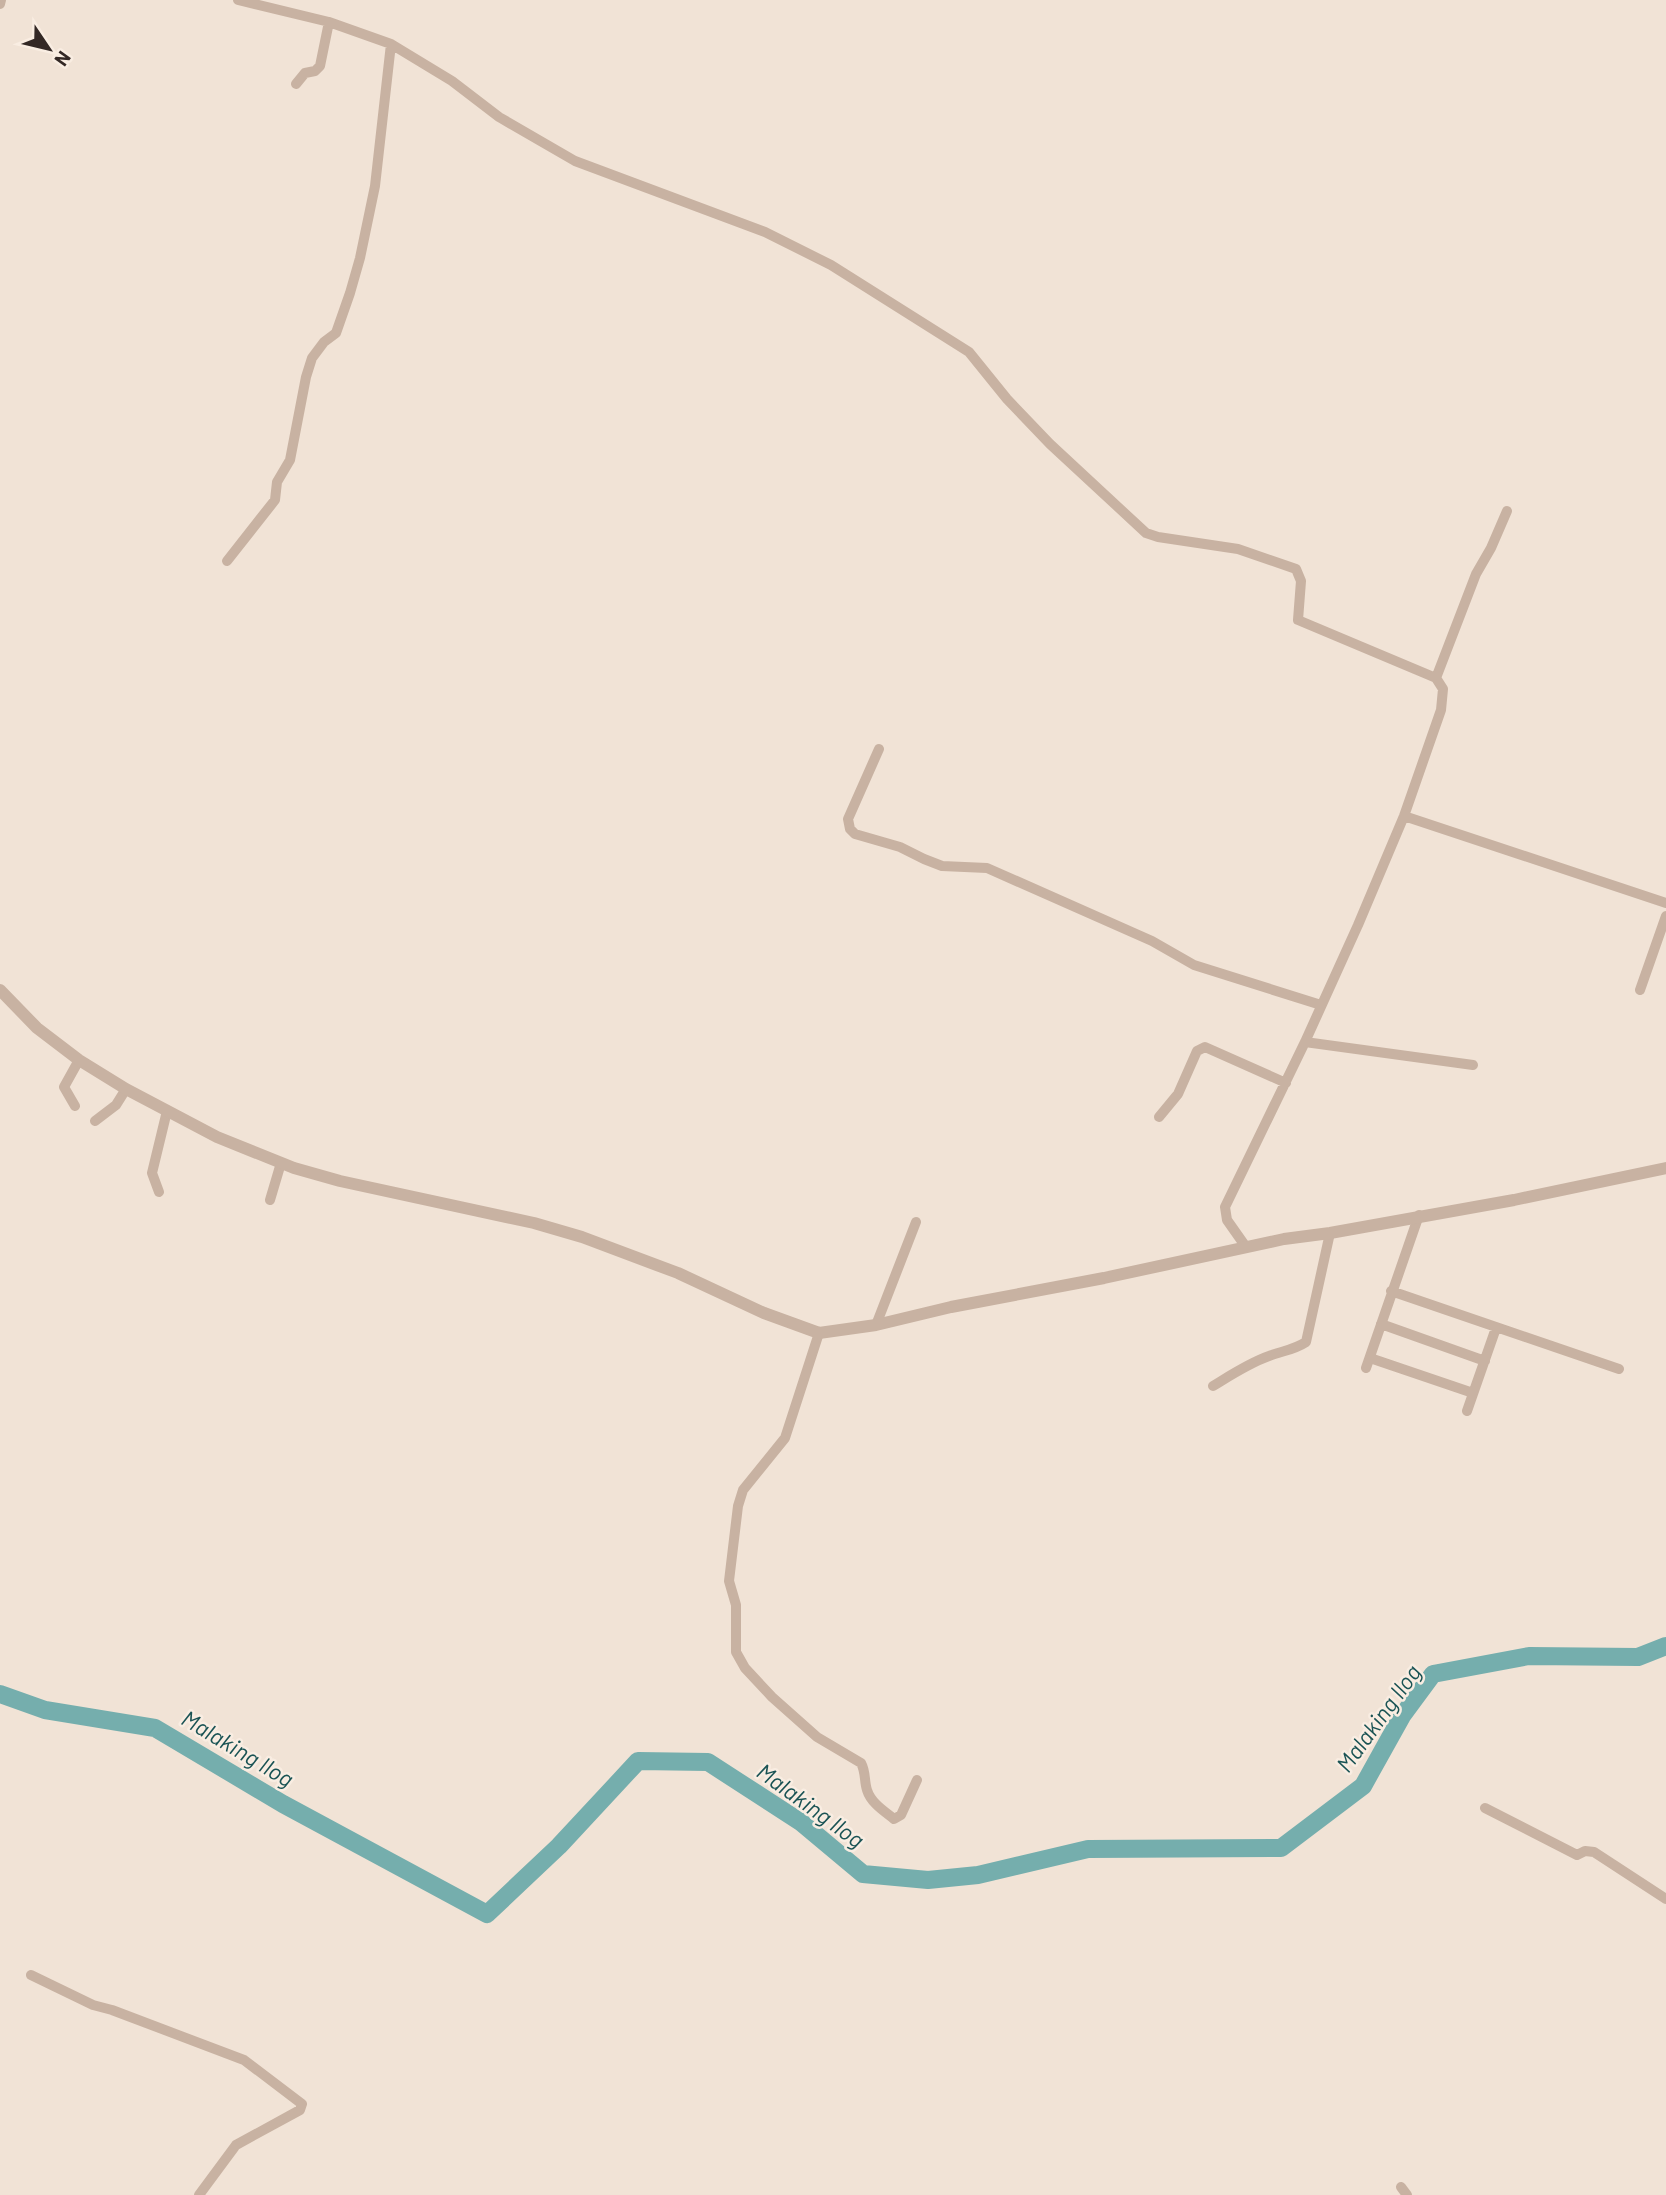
<svg xmlns="http://www.w3.org/2000/svg" width="1666" height="2195" font-family="Barlow,sans-serif">
  <style>
    .lines { fill: none; stroke-linecap: round; stroke-linejoin: round }
    .river { stroke: #75aead; stroke-width: 18 }
    .minor { stroke: #c8b2a2; stroke-width: 10 }
    .tertiary { stroke: #c8b2a2; stroke-width: 12 }
    .labels { text-anchor: middle; dominant-baseline: central; stroke-width: 5; stroke-linejoin: round; paint-order: stroke }
    .water-label { font-size: 23px; font-style: italic; fill: #1a5354; stroke: #f9ede2 }
  </style>
  <rect width="100%" height="100%" fill="#f1e3d6"/>
  <g class="lines">
    <path class="river" d="M0 1694 45 1710 155 1728 283 1804 487 1914 559 1846 638 1761 708 1762 802 1823 863 1874 928 1880 978 1875 1088 1849 1281 1848 1363 1786 1402 1716 1433 1674 1529 1656 1638 1657 1666 1646"/>
    <path class="minor" d="M238 0 329 22 391 44 452 81 499 117 575 161 765 232 831 265 969 352 1007 399 1050 444 1146 533 1158 537 1238 549 1296 569 1301 581 1298 620 1436 678 1443 689 1441 710 1404 816 1358 925 1305 1042 1225 1207 1227 1220 1246 1247
      M0 4 1 0
      M296 84 305 73 315 71 320 66 329 22
      M227 561 275 500 277 482 290 460 306 377 312 358 324 342 336 333 350 293 360 258 375 186 391 44
      M1436 678 1476 574 1491 548 1507 511
      M879 749 848 819 850 829 855 834 900 847 924 859 942 866 987 868 1152 941 1194 965 1321 1005
      M1404 816 1666 903
      M1640 990 1666 916
      M1305 1042 1473 1065
      M75 1106 64 1087 79 1060
      M1159 1117 1178 1094 1197 1051 1205 1047 1286 1083
      M95 1121 116 1105 126 1089
      M159 1192 152 1173 167 1111
      M270 1200 281 1163
      M1391 1291 1619 1369
      M1381 1324 1485 1361
      M876 1325 916 1222
      M819 1333 785 1438 743 1490 738 1506 729 1581 736 1605V1652L745 1668 772 1697 817 1737 861 1763C866 1772 864 1781 867 1790 871 1803 884 1811 894 1819L901 1815 917 1780
      M1370 1358 1473 1393
      M1366 1368 1419 1215
      M1213 1386C1231 1375 1249 1363 1269 1356 1282 1351 1294 1350 1306 1342L1330 1233
      M1467 1411 1496 1328
      M1485 1808 1577 1855 1585 1851 1594 1852 1666 1899
      M31 1975 93 2005 112 2010 244 2060 302 2104 300 2110 236 2145 199 2195
      M1401 2187 1407 2195"/>
    <path class="tertiary" d="M0 990 37 1028 79 1060 126 1089 217 1137 294 1168 340 1181 534 1223 582 1237 678 1273 764 1313 819 1333 876 1325 951 1307 1104 1278 1284 1239 1330 1233 1514 1200 1666 1168"/>
  </g>
  <g class="labels">
    <g class="water-label">
      <text transform="translate(1378 1718) rotate(-54)">Malaking Ilog</text>
      <text transform="translate(238 1748) rotate(31)">Malaking Ilog</text>
      <text transform="translate(811 1805) rotate(36)">Malaking Ilog</text>
    </g>
  </g>
  <g transform="translate(49 49) rotate(125)" stroke="#f9ede2" stroke-width="5" paint-order="stroke">
  <path d="M0-5L12 26L0 18L-12 26Z" fill="#332825"/>
  <text y="-10" font-size="19" font-weight="bold" text-anchor="middle" fill="#332825">N</text>
  </g>
</svg>
